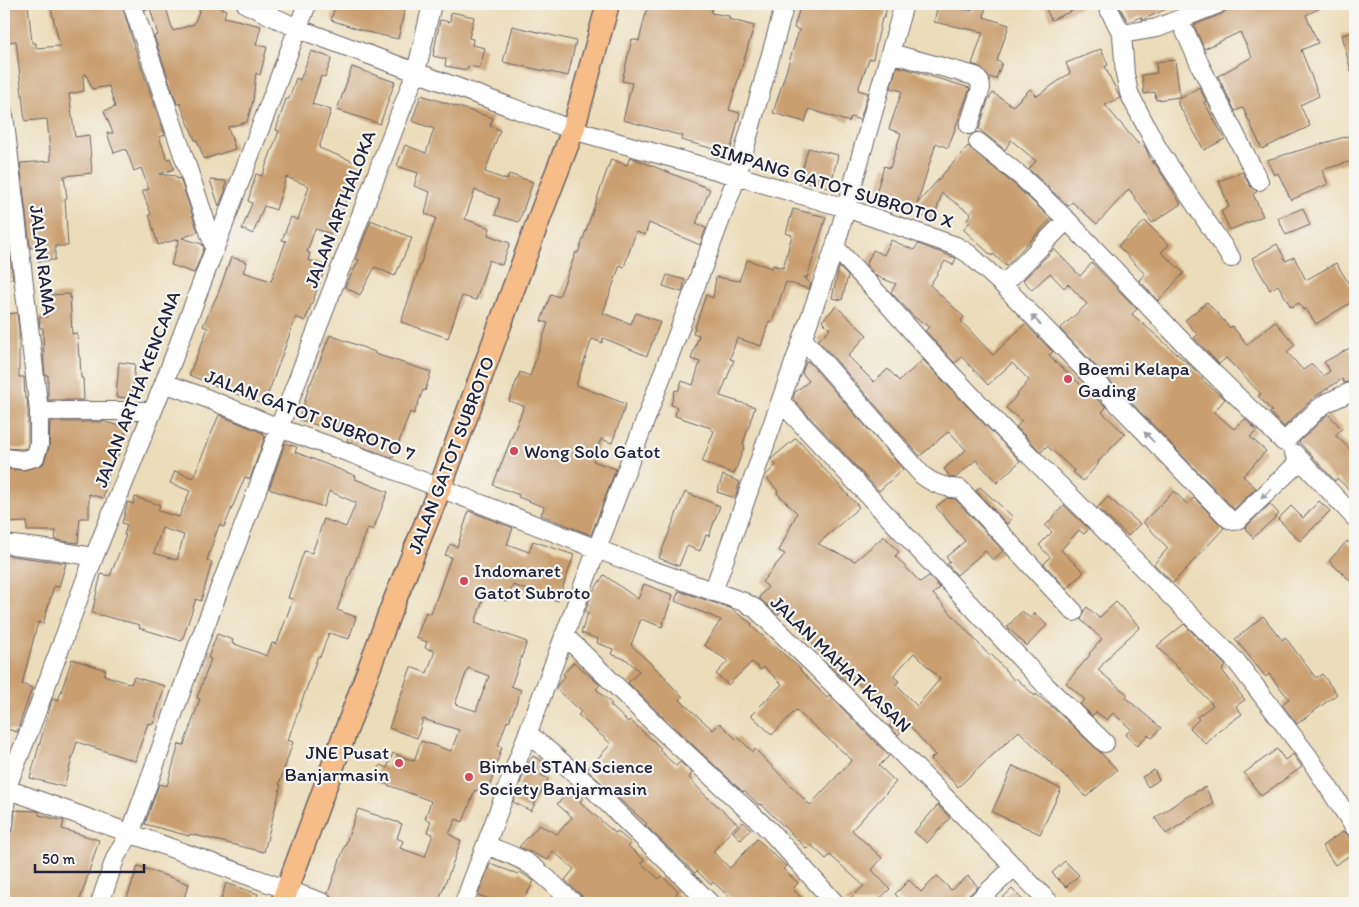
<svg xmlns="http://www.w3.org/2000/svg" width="1359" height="907" font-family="Itim,sans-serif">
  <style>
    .building { fill: #c99e70; fill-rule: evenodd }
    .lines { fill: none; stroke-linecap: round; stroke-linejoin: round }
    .minor-casing { stroke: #686367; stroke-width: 20 }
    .major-casing { stroke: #686367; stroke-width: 25 }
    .minor { stroke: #fff; stroke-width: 18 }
    .major { stroke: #f7bd88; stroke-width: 22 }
    .oneway { fill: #9c9ca7 }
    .poi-dot { fill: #d1495b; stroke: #f6f6f2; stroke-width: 2 }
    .labels { text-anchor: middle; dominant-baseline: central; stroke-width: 4.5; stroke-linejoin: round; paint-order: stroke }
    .street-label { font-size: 19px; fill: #22223b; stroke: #f6f6f2 }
    .poi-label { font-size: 19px; fill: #22223b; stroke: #f6f6f2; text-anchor: start }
  </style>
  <rect width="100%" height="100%" fill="#f6f6f2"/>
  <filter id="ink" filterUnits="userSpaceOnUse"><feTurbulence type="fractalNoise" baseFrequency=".02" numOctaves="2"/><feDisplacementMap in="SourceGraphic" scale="10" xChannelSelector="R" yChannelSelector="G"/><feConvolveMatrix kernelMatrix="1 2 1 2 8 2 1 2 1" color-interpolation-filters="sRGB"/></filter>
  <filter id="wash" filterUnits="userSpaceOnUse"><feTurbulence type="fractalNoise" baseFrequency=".0096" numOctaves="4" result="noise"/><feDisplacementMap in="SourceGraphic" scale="20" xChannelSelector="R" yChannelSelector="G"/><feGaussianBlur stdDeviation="1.12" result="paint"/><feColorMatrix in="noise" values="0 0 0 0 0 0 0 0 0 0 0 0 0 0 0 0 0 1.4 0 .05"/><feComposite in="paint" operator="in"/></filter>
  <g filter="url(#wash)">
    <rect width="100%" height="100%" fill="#ebddb9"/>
    <g id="blocks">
      <path class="building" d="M4 4H28L32 43H36V48L60 46 50 4H122L133 43 165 135 159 137 167 159 170 158 174 169 159 174 176 176 177 179 180 178 198 232 182 238 202 244 204 248 194 273 171 265 179 239 158 245 149 215 151 214 142 191 149 189 141 168 134 171 126 149 114 153 107 133H113L104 111 115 107 109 86 92 89 86 74 83 75 84 91 69 94 75 137 89 135 92 173 64 176 67 198 65 199 68 246H55V260L38 261V247L30 248 20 163 51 161 47 119 25 121 16 41 4 43Z
        M143 4H165L173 31 194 24 202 4H210L226 10 224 17 261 26 256 45 267 47 260 75 256 73 253 101 247 122 228 127 235 149 204 159 197 140H195L180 103 177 104 154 36 158 35 150 8 145 10Z
        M336 4H406L398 39 367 32 331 20Z
        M648 4H713L711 13 729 16V19L754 26 729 110 740 113 728 160 712 156 714 149 681 140 683 136 623 120 632 83 622 81 632 39 639 41Z
        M801 4H825L845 9 846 4H888L884 18H882L873 59H869L858 90 868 93 860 120 851 117 849 122 809 109 805 122 773 113 799 30 794 28Z
        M938 4 972 11V4H986L984 17 1009 25 997 61 1002 63 996 79 989 77 978 66 972 64 983 32 934 22Z
        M1044 4H1088L1051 20Z
        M1118 4H1177L1142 20 1141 17 1128 22Z
        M1228 4H1328L1306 15 1318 43 1301 50 1319 96 1300 105 1310 126 1262 149 1243 108 1235 111 1218 76 1252 57 1240 32 1204 49 1194 25 1222 14 1227 10Z
        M451 12 474 17 469 38 473 39 472 45 485 48 480 68 468 66 467 70 445 66 446 59 433 56 440 20 450 22Z
        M512 26 576 41 568 76 503 62Z
        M1355 32V72H1351L1342 35Z
        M1101 49 1108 65 1105 67 1120 98 1105 105 1138 144 1140 142 1145 147 1153 165V160L1181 204 1152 223 1129 189 1097 224 1072 202 1068 206 1029 169 1036 161 1011 140 1005 150 979 129 988 100 993 93 1013 106 1030 89 1037 96 1070 73 1066 63Z
        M311 51 332 58 325 77 321 76 312 104 331 110 319 148 360 164 345 203 335 235 315 229 307 252 310 253 308 260 326 266 305 321 296 317 264 405 189 375 208 328 203 326 219 291 231 257 247 262 243 272 271 281 286 241 282 240 291 217 298 220 309 186 286 177 276 210 264 206 253 234 242 229 252 203 248 201 256 174 262 176 279 131 276 130 286 99H289L296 78 300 80Z
        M1175 60 1180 97 1156 100 1155 92 1144 94 1142 75 1157 73 1156 62Z
        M897 66 970 88 948 148 936 143 917 204 968 146 1016 186 1051 219 1006 266 993 254 992 256 963 229 970 222 967 219 971 214 942 193 934 219 921 215 922 209 897 201 896 203 875 197 884 166 890 168 901 133 889 129 902 91 891 88Z
        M352 67 395 82 380 124 337 110Z
        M1199 87 1206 101 1204 102 1225 139 1204 150 1184 114 1178 105V100Z
        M421 95 493 118 490 126 500 130 485 172 507 180 509 174 533 182 519 222 495 215 500 199 475 190 465 219 490 228 488 235 510 243 502 265 489 260 476 300 462 296 448 338 401 322 436 218 425 214 430 192 414 186 418 173 397 166 405 145 426 153 434 129 412 121Z
        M1355 134V160L1322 170 1328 184 1291 200 1278 173 1274 175 1267 160Z
        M808 148 838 155 830 188 800 180Z
        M630 157 710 189 696 224 706 228 700 245 649 223 645 235 636 232 624 267 620 265 603 313 631 324 636 313 660 322 647 356 603 338 602 343 592 339 576 385 626 404 612 443 601 439 593 461 616 469 591 535 541 515 544 507 518 497 519 495 493 485 524 406 509 401 520 372 530 376 548 323 541 321 551 294 559 297 576 252 578 253 611 159 627 165Z
        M1242 172 1250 186 1258 191 1253 194 1263 216 1230 230 1221 211 1229 207 1219 181Z
        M210 180 226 181 225 192 219 206Z
        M1303 208 1310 225 1286 235 1278 218Z
        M793 209 826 217 807 278 804 277 811 284 809 289 786 282 772 322 769 321 761 346 737 338 730 359 734 360 720 396 755 407 743 444 745 445 734 474 702 462 714 431 711 430V428L675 416 677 407 671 405 675 390 678 391 682 381 693 385 700 362 691 359 699 335 693 333 706 295 713 298 716 277 739 281 747 260 772 268 773 265 783 268 792 235 786 233Z
        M4 216H5L13 279H4Z
        M371 220 412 238 395 276 375 267 360 295 345 287 359 260 356 259Z
        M1145 221 1169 245 1161 252 1184 273 1158 301 1139 280 1145 274 1118 246Z
        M891 240 914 250 918 244 956 258 953 265 945 261 930 285 964 317 961 321 993 355 1025 324 1053 352 1049 355 1054 361 1106 407 1102 412 1125 434 1098 462 1099 463 1083 481 1073 472 1075 471 1047 446 1041 452 1016 427 1022 421 1006 408 1029 380 1012 363 988 385 962 357 955 363 925 331 929 327 914 317 891 292 896 284 876 276 866 265 873 250 884 255Z
        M1277 244 1286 261 1294 257 1306 280 1336 263 1355 293V300L1316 324 1306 309 1303 310 1299 303 1291 307 1278 285 1270 290 1252 258Z
        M1054 249 1080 276 1092 263 1137 309 1132 314 1203 377 1201 379 1225 399 1214 412 1234 429 1245 419 1257 431 1250 437 1266 451 1243 476 1256 488 1234 509 1060 329 1087 304 1068 284 1064 288 1050 273 1032 290 1023 280Z
        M839 267 848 276 842 300 832 298Z
        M667 275 685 280 682 292 663 286Z
        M70 294 72 334 77 333 79 357H80L81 378H83L84 400H48V375H45L44 366 43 328H40L39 317H47L46 295Z
        M1207 302 1230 328 1232 326 1247 345 1275 321 1295 345 1287 352 1303 370 1312 364 1323 376 1330 371 1324 362 1350 348 1355 359V380L1344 383 1342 379 1313 398 1284 427 1270 413 1272 411 1258 396 1261 394 1226 358 1219 364 1194 338 1198 335 1185 320Z
        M836 306 867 335 848 356 874 382 888 369 899 381 923 360 1020 461 997 483 976 460 955 478 950 477 944 469 966 450 949 431 920 456 818 340 830 329 822 321Z
        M17 313 19 329V377H24L25 398H27L28 412V443L27 448 22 449 4 448V314Z
        M330 335 375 352V354L431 372 425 391 423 390 414 414 410 412 393 458 347 441 349 434 299 420 310 383H311Z
        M808 361 903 469 879 491 793 399 795 392 809 381 802 373 805 364Z
        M119 362 135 364 132 398 116 397Z
        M1328 414 1342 429 1335 435 1355 454V495L1337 478 1335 481 1299 442Z
        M219 415 263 433V435L265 436 250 479 245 477 224 527 219 525 207 560 212 562 201 601 196 599 182 641 139 628 140 625 92 613 101 574 110 576 126 535H124L127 525 122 523 128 502 133 504 135 497 160 505 158 511 179 517 190 491 170 483 175 471 193 478ZM162 528 184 535 177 560 154 553Z
        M50 422H105L127 428 117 459 112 458 103 498 89 494V518H80L78 543 55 540 56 531H27V522L5 523 4 469 25 470 43 464 49 448Z
        M796 438 859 507 818 544 855 561 884 536 899 552 895 556 920 582 929 576 940 588 933 594 989 655 991 654 1014 680 1016 678 1035 696 1036 694 1059 713 1101 753 1117 770 1086 797 1067 777 1066 778 1019 731 958 787 931 759 935 755 908 724 898 735 889 726 893 723 877 707 880 704 852 678 847 683 827 663 831 659 809 641 804 636 806 634 781 611 778 615 760 599V596L768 587 762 582 785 554 779 551 797 513 777 493 778 491 765 476 776 465 771 459ZM914 653 940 679 917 706 896 685 899 681 893 676Z
        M285 443 297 447 295 452 356 476 355 479 388 492 373 530 368 528 337 610 356 617 349 639 329 633 320 657 318 656 288 740 293 742 279 785H281L264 852 190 834 189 836 145 824 159 784 167 786 179 744 184 745 200 699 197 698 211 659 208 658 217 634 233 640 232 643 267 656 272 643 277 644 293 599 288 598 304 551 312 553 324 519 346 527 356 503 329 491 324 507 269 489Z
        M723 475 740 482 735 498 717 492Z
        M980 487 1013 517 1007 524 976 491Z
        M1174 491 1187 504 1194 498 1224 528 1173 583 1154 564 1168 548 1143 522Z
        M685 492 720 506 709 536 706 535 700 551 687 546 679 566 659 558Z
        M1108 497 1140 524 1128 536 1097 508Z
        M947 498 955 499 1003 551 993 560 985 551 957 575 947 564 950 562 946 557 965 541 936 507Z
        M1319 501 1330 511 1300 541 1278 519 1291 506 1303 518Z
        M1270 504 1279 514 1253 538 1245 528Z
        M1064 505 1089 529 1084 534 1079 530 1061 550 1084 572 1067 589 1044 564 1050 557 1039 545 1052 532 1045 526Z
        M469 511 513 528 507 544 529 552 533 541 574 555 558 601 513 585 507 601 485 594 475 623 527 642 511 686 521 690 509 722 507 721 498 746 502 747 487 794 475 790 463 822 456 819 449 834 461 841 438 903H341L334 901 332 897 328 893 358 809 402 824 397 838 403 841 400 848 425 857 433 834 427 832 431 821 425 819 431 801 374 780 380 765 387 768 393 753 414 761 421 741 451 751 459 730 423 719 417 738 389 728 411 667 427 673 435 651 425 648 427 642 416 638 426 612 431 614 451 557 445 555 450 544 457 547ZM468 668 489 676 476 711 455 704Z
        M1347 541 1355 548V585L1329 561Z
        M4 555 66 563 59 587 54 586 43 624 38 622 22 684 32 688 17 732 4 728Z
        M604 575 638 599 644 584 673 595 662 627 641 619 631 645 666 678 665 679 683 697 680 700 713 730 720 723 736 739 738 737 753 752 755 749 810 805 852 760 796 710 772 735 751 715 782 684 764 667 761 670 752 662 728 685 716 674 728 661 704 645 721 620 675 601 679 591 730 608 752 624 751 626 801 669 800 670 827 698 829 695 889 756 879 766 896 782 852 830 882 858 872 870 890 889 875 903H845L864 886 830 855 826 859 811 845 807 849 760 803 759 805 744 790 743 792 664 718 628 683 639 671 627 660 611 654 613 649 597 643 598 639 581 633 588 613 585 612 592 593Z
        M1116 602 1140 627 1114 651 1098 670 1128 695 1126 698 1161 728 1152 738 1148 735 1137 746 1125 735 1131 729 1113 713 1107 720 1096 712 1092 716 1080 704 1085 700 1066 683 1090 655 1089 654 1102 639 1081 620 1084 611 1087 607 1099 618Z
        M1022 611 1030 618 1034 613 1047 625 1027 646 1007 627Z
        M1263 616 1282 640 1285 637 1316 678 1322 674 1337 694 1297 724 1282 704 1289 699 1269 674 1266 677 1235 639Z
        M1184 624 1226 666 1222 670 1245 700 1236 706 1242 714 1219 731 1206 744 1190 728 1199 719 1197 717 1213 705 1157 646Z
        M72 659 106 670 104 675 131 684 134 677 165 686 153 724 148 723 135 761 77 742 64 787 30 778 50 707 52 699 58 701Z
        M574 662 600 685 596 689 612 704 610 705 628 722 630 720 661 748 659 750 676 766 680 762 692 773 689 778 705 795 738 824 714 850V853L730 868 757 839 786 866 783 869 798 883 793 889 806 903H736L713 882 711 885 697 871 695 873 645 825 647 824 587 770 611 744 578 715 581 712 556 689 558 684 565 676 563 674Z
        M1277 749 1285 760 1293 754 1302 767 1261 796 1244 773Z
        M533 756 547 764 541 775 548 779 531 811 513 802 526 767Z
        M1013 766 1061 789 1040 834 992 812Z
        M1154 770 1159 780 1148 787 1142 777Z
        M1205 787 1214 804 1188 818 1189 819 1166 834 1155 818 1184 798Z
        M572 788 583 798 580 802 615 833 617 831 631 843 628 846 644 860 641 863 659 879 662 876 678 891 676 894 687 903H586L581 895 565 880 574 869 553 851 548 860 519 847 539 825 557 834 572 817 557 804Z
        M938 805 950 818 927 843 914 832Z
        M15 810 36 811 39 812V815L64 821 62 829 99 840 79 903H4L5 835 9 834 13 830Z
        M743 822 751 829 741 840 733 832Z
        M1344 831 1350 837 1355 839V852L1335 865 1322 846Z
        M1065 861 1079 875 1066 887 1052 873Z
        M490 864 518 874 520 872 534 881 522 903H501L478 895Z
        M138 866 189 884 182 903H125Z
        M937 876 951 890 968 876 978 887 968 896 966 903H904L895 894 909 880 921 892Z
        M226 883 258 894 254 903H220Z
        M1012 889 1026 903H997Z"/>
    </g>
  </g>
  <g filter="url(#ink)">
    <use href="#blocks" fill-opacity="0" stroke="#686367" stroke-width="1"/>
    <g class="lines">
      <defs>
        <path id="minor" d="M132 4 215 249
          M246 4 299 29 573 130 737 176 846 208 956 246 969 254 1003 285 1229 519 1234 521 1239 519 1301 460
          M1106 4 1122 34 1125 74 1129 93 1136 107 1158 149 1231 258
          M1180 20 1201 67 1259 181
          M1122 34 1157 28 1218 4
          M890 53 975 76 980 82 981 88 969 125
          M4 115 39 411
          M978 142 1023 178 1067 220
          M835 247 885 301 932 354 1006 432 1236 661 1308 756 1355 828
          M1003 285 1067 220 1194 354 1284 442 1318 409 1326 403 1355 390
          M803 339 922 475C933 484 946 488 960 489L1074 612
          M164 383 201 396 279 428 350 453 646 568 744 602 756 609 811 662 1050 903
          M781 402 1047 687 1105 743
          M1294 453 1355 518
          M4 458 23 460 35 457 39 445V411H152
          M4 544 47 549 94 557
          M713 592 835 247 904 4
          M564 635 658 727 770 831 835 903
          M528 733 592 788 710 903
          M4 788 324 903
          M4 825 6 789 30 729 94 557 164 383 307 4
          M486 845C500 851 516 856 529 864 544 874 560 891 574 903
          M100 903 116 856 130 834 199 642 255 496 279 428 416 72 432 4
          M464 903 737 176 785 4
          M976 903 1014 867"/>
        <path id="major" d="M282 903 390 612 440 488 543 208 573 130 608 4"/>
      </defs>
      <use href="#minor" class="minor-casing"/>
      <use href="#major" class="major-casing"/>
      <use href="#minor" class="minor"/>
      <use href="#major" class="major"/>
    </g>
    <defs><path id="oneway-solid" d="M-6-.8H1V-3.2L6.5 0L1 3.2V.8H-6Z" transform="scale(1.25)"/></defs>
    <g class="oneway">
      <use href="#oneway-solid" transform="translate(1036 320) rotate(-134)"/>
      <use href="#oneway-solid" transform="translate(1149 437) rotate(-134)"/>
      <use href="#oneway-solid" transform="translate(1266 494) rotate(137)"/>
    </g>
  </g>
  <g class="poi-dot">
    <circle cx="1068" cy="379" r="5"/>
    <circle cx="514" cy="451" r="5"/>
    <circle cx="464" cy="581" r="5"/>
    <circle cx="399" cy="763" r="5"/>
    <circle cx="469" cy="777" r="5"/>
  </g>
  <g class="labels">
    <g class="street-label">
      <text transform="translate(832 185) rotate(17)">SIMPANG GATOT SUBROTO X</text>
      <text transform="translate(340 209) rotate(-69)">JALAN ARTHALOKA</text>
      <text transform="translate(43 260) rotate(83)">JALAN RAMA</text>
      <text transform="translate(137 389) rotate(-69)">JALAN ARTHA KENCANA</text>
      <text transform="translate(310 415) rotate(21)">JALAN GATOT SUBROTO 7</text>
      <text transform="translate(451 455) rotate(-69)">JALAN GATOT SUBROTO</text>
      <text transform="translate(841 664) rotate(44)">JALAN MAHAT KASAN</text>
    </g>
    <g class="poi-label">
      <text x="1078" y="368">Boemi Kelapa<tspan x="1078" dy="22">Gading</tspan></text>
      <text x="524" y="451">Wong Solo Gatot</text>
      <text x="474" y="570">Indomaret<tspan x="474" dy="22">Gatot Subroto</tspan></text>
      <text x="389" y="752" text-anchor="end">JNE Pusat<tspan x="389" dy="22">Banjarmasin</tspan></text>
      <text x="479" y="766">Bimbel STAN Science<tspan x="479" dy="22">Society Banjarmasin</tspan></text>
    </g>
  </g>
  <rect width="1359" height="907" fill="none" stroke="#f6f6f2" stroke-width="20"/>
  <path d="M35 864v8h109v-8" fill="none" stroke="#22223b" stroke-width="2.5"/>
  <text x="42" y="864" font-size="15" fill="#22223b" stroke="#f6f6f2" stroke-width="4" paint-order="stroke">50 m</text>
</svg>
